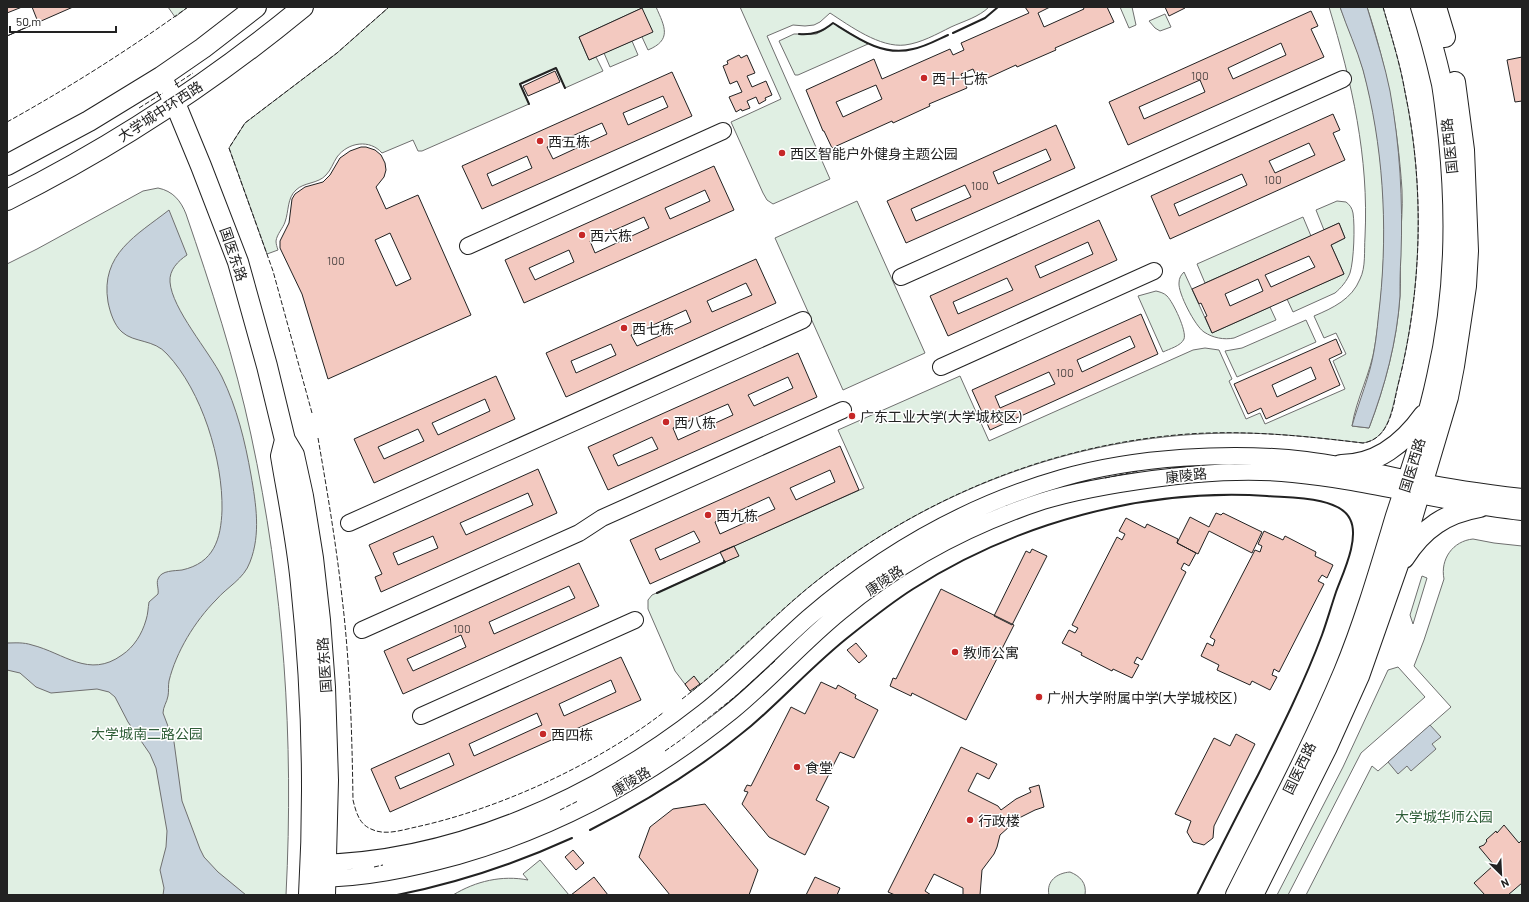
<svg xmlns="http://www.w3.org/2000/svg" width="1529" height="902" font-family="Barlow,'Noto Sans SC',sans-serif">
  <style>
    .green { fill: #e0efe3; stroke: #6f6f6f }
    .water { fill: #c7d3dd; stroke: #6f6f6f }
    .building { fill: #f3c9c0; stroke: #222; fill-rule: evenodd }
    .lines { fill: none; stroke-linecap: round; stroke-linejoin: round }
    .minor-casing { stroke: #222; stroke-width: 18 }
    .major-casing { stroke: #222; stroke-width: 22 }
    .minor { stroke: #fff; stroke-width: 16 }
    .major { stroke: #fff; stroke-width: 20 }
    .fence { stroke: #222; stroke-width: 1; stroke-dasharray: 5 2; stroke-linecap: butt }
    .wall { stroke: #222; stroke-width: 2 }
    .poi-dot { fill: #c62828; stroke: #fff; stroke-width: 1.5 }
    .labels { text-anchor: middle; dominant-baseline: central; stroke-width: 3; stroke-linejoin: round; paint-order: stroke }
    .number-label { font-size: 12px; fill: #564c4a }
    .poi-label { font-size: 14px; fill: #222; stroke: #fff; text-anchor: start }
    .street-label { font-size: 14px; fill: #222; stroke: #fff }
    .park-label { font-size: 14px; fill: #2f5e38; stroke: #fff }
  </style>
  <rect width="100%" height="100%" fill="#fff"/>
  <path class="green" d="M168 7H188L175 17Z
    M389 7H656C665 27 672 40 648 50L642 37V8L579 37 589 60 596 57 603 71 565 88 556 68 520 84 529 104 422 151H418L413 140 382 153C370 139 348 142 337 157 333 163 331 170 326 175 318 184 304 182 296 190 287 198 289 211 285 222 283 228 277 234 276 241 276 244 277 247 278 250L267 254 229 148 245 123 337 53Z
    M740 7H989C979 17 964 21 951 27 937 34 921 43 905 45 880 48 850 26 830 13L820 22 814 25 805 26 793 25 767 36 830 179 773 204 767 200 763 193 731 122 781 99Z
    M1120 7H1132L1136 25 1129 28Z
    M1329 7H1340C1348 28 1357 48 1363 69 1388 158 1389 255 1375 345 1371 373 1356 399 1352 426L1369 428C1385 386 1397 341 1400 296 1401 279 1400 262 1400 245 1401 227 1403 208 1402 190 1398 128 1387 67 1367 7H1383C1391 35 1400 63 1405 92 1425 187 1422 291 1398 385 1392 407 1390 439 1363 443 1321 438 1279 433 1236 433 1086 433 942 485 824 575 777 611 738 656 691 692L675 671 648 609V600L652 595 738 556 734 546 864 488 838 430 960 376 989 441 1193 350 1205 348 1219 350 1232 379 1229 381 1246 419 1260 413 1265 424 1345 389 1333 361 1346 354 1336 333 1324 338 1314 316C1333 308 1352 299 1360 279 1366 267 1364 251 1365 237 1369 157 1352 83 1329 7Z
    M1165 14 1171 27 1160 31 1155 28 1149 21Z
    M833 23 868 44 798 75H795L779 41 794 34H816L824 30Z
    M632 41 638 55 610 67 604 53Z
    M158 188C173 191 181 201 186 214 211 287 235 360 251 435 284 588 294 738 286 895H7V264L37 249 143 191Z
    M857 201 925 353 843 390 775 238Z
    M1337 201 1346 202C1350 205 1352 208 1353 213 1355 226 1354 260 1350 273 1347 281 1341 288 1335 293L1293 312 1287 299 1344 274 1331 245 1345 238 1339 223 1324 230 1316 210Z
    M1303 217 1311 236 1205 283 1197 264Z
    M1184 272 1212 333 1270 307 1276 320 1234 338C1224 340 1213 338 1204 332 1195 326 1178 293 1179 283 1179 278 1181 275 1184 272Z
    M1156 291C1160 292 1164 293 1167 296 1173 302 1187 331 1184 339 1181 346 1169 349 1163 352L1138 296Z
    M1306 320 1316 342 1237 377 1225 351 1242 348Z
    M1473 539 1494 543 1522 546V895H1306L1372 766 1378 771 1451 707 1414 666 1424 640 1444 579C1440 559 1453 541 1473 539Z
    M1422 576 1427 578 1413 624 1410 615Z
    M1398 667 1425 697 1361 753 1288 895H1277L1343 767 1388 670Z
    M540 860 569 895H453C476 881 502 875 528 880L523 874Z
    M1070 872C1080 876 1087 883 1085 895H1049C1046 881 1057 873 1070 872Z"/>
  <path class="water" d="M1340 7H1367L1370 17C1377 41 1385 66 1390 91 1400 146 1403 200 1401 256 1400 270 1400 283 1400 296 1397 341 1385 386 1369 428L1352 426C1359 401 1370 376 1374 351 1377 335 1378 318 1380 302 1388 225 1383 145 1363 70 1357 49 1347 28 1340 7Z
    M169 210 187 255C178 261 169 270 170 282 172 309 209 351 222 377 237 408 245 441 251 475 256 504 261 534 250 562 244 579 227 587 216 600 195 621 176 652 169 681 168 686 169 691 168 696 167 702 163 707 163 713L174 742 182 801 200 849 204 857 218 872 246 895H163L164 888 160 870 166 847 167 831 156 768 150 754 128 722 115 697 109 692 97 689 51 693 36 687 20 673 7 670V643C15 643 23 642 32 645 64 653 89 679 122 655 134 647 142 634 146 620 148 614 148 608 149 602L158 594C159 589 156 583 158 579 161 570 175 571 182 570 214 563 221 539 222 510 223 460 202 391 167 354 154 339 134 343 122 332 114 325 110 312 108 302 100 254 137 235 169 210Z
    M1430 725 1441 737 1432 744 1436 749 1411 771 1407 766 1398 774 1388 762Z"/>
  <path class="building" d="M7 7H73L7 36Z
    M7 7H32L38 22 7 36Z
    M7 7H22L7 13Z
    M1025 7H1050L1038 13 1044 27 1084 9 1083 7H1107L1114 22 1055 48 1056 50 1017 67 1016 65 979 82 973 69 961 74 967 88 929 104 930 106 893 123 892 121 832 148 824 131H823L806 90 874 59 882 79 950 49 953 55 964 50 961 43 1029 13ZM876 85 882 99 843 117 836 102Z
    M1165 7H1185V8L1169 16Z
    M642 8 653 32 589 60 579 37Z
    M1311 11 1318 26 1311 29 1324 57 1128 145 1109 102ZM1281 43 1286 55 1233 79 1228 68ZM1200 80 1205 92 1144 119 1139 107Z
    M739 55 741 58 747 55 755 73 747 76 752 87 766 81 772 95 765 98 766 100 759 104 756 97 747 101 750 108 742 111 741 109 736 112 729 97 742 92 737 81 730 84 723 66 728 64 727 61Z
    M1522 57V101L1515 102 1507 60Z
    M555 71 560 82 528 96 523 86Z
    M672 72 692 116 482 209 462 166ZM663 96 668 107 628 125 623 113ZM602 123 607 134 553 159 547 147ZM527 156 532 168 492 186 487 174Z
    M1333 114 1340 130 1333 133 1345 160 1170 239 1151 196ZM1309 143 1315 155 1275 173 1269 161ZM1242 174 1247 185 1179 216 1174 204Z
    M1056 125 1075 168 906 243 887 201ZM1046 149 1051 160 998 184 993 172ZM965 185 971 197 916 221 911 209Z
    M361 147H366L375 150 381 155 385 163 386 170 384 177 376 187 386 209 418 195 471 315 328 379 302 294 280 248V241L289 223 292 199 295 194 305 187 323 182 330 175 340 158 350 151ZM390 233 411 279 396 286 375 240Z
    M714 166 734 210 524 303 505 260ZM705 190 710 201 670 219 665 208ZM644 217 649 228 595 253 590 241ZM569 250 574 262 535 280 529 268Z
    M1099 220 1117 260 948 336 930 296ZM1088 242 1093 254 1040 278 1035 266ZM1007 278 1013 290 958 314 953 302Z
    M1339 223 1345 238 1331 245 1344 274 1212 333 1205 317 1207 316 1201 303 1199 304 1192 289ZM1309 256 1315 267 1271 287 1265 275ZM1258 279 1263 291 1230 306 1225 294Z
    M756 259 776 303 566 397 546 353ZM746 283 752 295 712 312 707 301ZM686 310 691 322 637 346 631 335ZM611 344 616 355 576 373 571 361Z
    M1141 314 1158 354 990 430 972 390ZM1130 336 1135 347 1082 372 1077 360ZM1049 372 1055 384 1000 408 995 396Z
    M1336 339 1342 353 1329 359 1340 385 1266 419 1261 408 1248 414 1234 384ZM1311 367 1316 379 1277 397 1272 385Z
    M798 353 817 397 608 490 588 447ZM788 377 793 388 754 406 748 395ZM728 404 733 415 678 440 673 428ZM652 437 658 449 618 466 613 455Z
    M496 376 515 419 374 483 354 439ZM485 399 490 411 438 435 432 423ZM418 429 424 441 384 459 378 447Z
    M840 446 859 490 650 584 630 540ZM830 470 835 482 796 500 790 488ZM769 497 775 509 720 534 715 522ZM694 531 700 542 660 560 655 549Z
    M538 469 557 513 381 592 375 577 382 574 369 545ZM528 493 533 505 466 535 460 523ZM433 536 438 548 398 565 393 553Z
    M1216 513 1221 515 1223 513 1262 532 1252 553 1209 531 1198 554 1177 543 1190 517 1209 527Z
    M1126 518 1145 528 1147 524 1178 539 1177 543 1196 553 1189 566 1184 563 1181 569 1186 572 1142 660 1137 657 1134 663 1139 665 1132 678 1113 669 1112 671 1081 655 1082 653 1062 643 1069 630 1075 633 1078 628 1072 625 1117 537 1122 540 1125 534 1119 531Z
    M1264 531 1283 540 1285 536 1316 552 1315 556 1333 565 1327 578 1322 575 1318 581 1324 584 1279 672 1274 669 1272 675 1277 677 1270 690 1252 681 1250 685 1217 670 1219 665 1201 656 1207 643 1213 646 1215 640 1210 637 1255 550 1260 552 1262 546 1258 544Z
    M734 546 739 556 725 562 720 552Z
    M1032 549 1047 556 1012 625 994 616 1026 551 1030 553Z
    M579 563 599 606 403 694 384 651ZM569 586 575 598 494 634 489 622ZM461 635 466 647 413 671 407 659Z
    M941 589 1014 625 966 720 912 693 911 696 890 686 893 678 896 679Z
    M856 643 867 656 859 663 847 650Z
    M621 657 641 700 390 812 371 769ZM611 680 616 692 564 716 559 704ZM537 713 542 725 474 756 469 744ZM449 753 454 765 400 789 395 777Z
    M694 676 700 684 690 691 685 684Z
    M821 682 836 689 838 685 856 695 855 698 878 710 854 758 840 752 816 800 829 807 805 855 769 837 742 804 748 792 744 791 747 785 751 786 791 707 805 714Z
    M1236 734 1255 744 1214 826 1213 838 1204 845 1193 842 1187 832 1191 821 1175 814 1214 738 1230 746Z
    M961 747 997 764 989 779 977 773 968 791 998 806 1001 810 1016 799 1031 792 1029 788 1039 785 1044 807 1035 810 1019 818 1000 835 997 847 994 854 982 870 980 895H963V888L934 874 925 891 931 895H895L888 892Z
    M705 804 758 870 749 895H670L639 857 650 827 673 809Z
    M1504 825 1519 843 1522 840V895H1485L1474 883 1494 865 1479 847 1484 845 1487 841 1486 840 1496 831 1497 833Z
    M573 850 584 863 576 870 565 857Z
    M594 877 608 895H571Z
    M815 877 840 888 837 895H806Z
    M1522 883V895H1508Z"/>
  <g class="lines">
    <defs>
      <path id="minor" d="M468 246 723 131
        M901 277 1343 79
        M941 367 1154 271
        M349 523 803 320
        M362 630 579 533 602 518 843 410
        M421 716 635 620
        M315 863C454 861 596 797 704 712 741 683 773 649 808 618 882 554 968 505 1062 478 1134 457 1232 451 1306 460 1346 465 1384 474 1423 482 1456 489 1489 493 1522 497
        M314 879C363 879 410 869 458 856 559 827 650 777 732 711 770 680 802 643 840 612 899 563 970 525 1043 501 1079 490 1116 484 1153 479 1200 473 1246 469 1293 474 1370 481 1445 504 1522 512"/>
      <path id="major" d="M1436 7 1445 37
        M161 77 175 103 201 166 238 262 267 366 285 440 294 455 303 496 313 558 320 620 325 687 328 780 325 895
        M7 165 89 121 161 77 203 48 256 7
        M7 200C113 147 212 82 303 7
        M285 440 281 456C288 498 297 541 301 584 312 688 315 791 309 895
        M1341 465C1376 465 1404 443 1424 415
        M1404 558C1423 528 1446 513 1480 507
        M1236 895C1273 821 1312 748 1344 672 1365 621 1380 569 1396 516 1411 470 1427 424 1437 377 1455 300 1457 219 1449 140 1447 121 1445 102 1442 84 1436 58 1429 32 1421 7
        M1253 895 1327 747 1359 676 1399 562 1448 397 1454 366 1466 286 1468 251 1464 150 1455 82"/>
    </defs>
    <use href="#minor" class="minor-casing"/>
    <use href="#major" class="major-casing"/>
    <use href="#minor" class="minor"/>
    <use href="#major" class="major"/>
    <path class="fence" d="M175 85 193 73
      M139 108 163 93
      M7 122C70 87 130 49 188 7
      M312 413 273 271 229 148 245 123 337 53 389 7
      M318 438C327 490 336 543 342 597 350 664 352 732 353 800 356 812 359 824 371 829 385 836 402 830 416 827 499 809 597 764 664 712
      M1105 478 1139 471
      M682 699C732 661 773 614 823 576 928 495 1055 444 1188 434 1247 430 1305 436 1363 443 1390 439 1393 407 1398 385 1422 291 1425 187 1405 92 1400 63 1391 35 1383 7
      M691 732 737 695 775 661
      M665 751 685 737
      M614 783 626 775
      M560 810 578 801
      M374 867 383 865"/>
    <path class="wall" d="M953 33 985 18 998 7
      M799 34C813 35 822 32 833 23 857 38 883 57 913 49 925 47 937 40 948 35
      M529 104 520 84 556 68 565 88
      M657 593 725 562 724 561
      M590 830C647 801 702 767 751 726 785 697 815 663 851 635 871 619 891 603 913 589 1016 523 1144 488 1267 496 1289 498 1339 496 1350 519 1360 538 1343 573 1336 592 1331 607 1327 621 1322 635 1304 683 1281 729 1258 775 1237 815 1217 855 1197 895
      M397 895C457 883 515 864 572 838"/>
  </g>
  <g class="poi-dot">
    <circle cx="924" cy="78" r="4"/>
    <circle cx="540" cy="141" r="4"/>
    <circle cx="782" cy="153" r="4"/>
    <circle cx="582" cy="235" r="4"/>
    <circle cx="624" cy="328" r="4"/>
    <circle cx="852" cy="416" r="4"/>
    <circle cx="666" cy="422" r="4"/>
    <circle cx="708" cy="515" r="4"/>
    <circle cx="955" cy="652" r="4"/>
    <circle cx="1039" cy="697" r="4"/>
    <circle cx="543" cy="734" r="4"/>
    <circle cx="797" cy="767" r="4"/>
    <circle cx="970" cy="820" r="4"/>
  </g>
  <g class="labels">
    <g class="number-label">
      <text x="1200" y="75">100</text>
      <text x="1273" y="179">100</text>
      <text x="980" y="185">100</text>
      <text x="336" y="260">100</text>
      <text x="1065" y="372">100</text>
      <text x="462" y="628">100</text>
    </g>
    <g class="poi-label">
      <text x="932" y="78">西十七栋</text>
      <text x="548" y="141">西五栋</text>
      <text x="790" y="153">西区智能户外健身主题公园</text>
      <text x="590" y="235">西六栋</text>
      <text x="632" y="328">西七栋</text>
      <text x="860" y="416">广东工业大学(大学城校区)</text>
      <text x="674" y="422">西八栋</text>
      <text x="716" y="515">西九栋</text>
      <text x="963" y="652">教师公寓</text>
      <text x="1047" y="697">广州大学附属中学(大学城校区)</text>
      <text x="551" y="734">西四栋</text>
      <text x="805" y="767">食堂</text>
      <text x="978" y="820">行政楼</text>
    </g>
    <g class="street-label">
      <text transform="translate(160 111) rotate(-33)">大学城中环西路</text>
      <text transform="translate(1449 146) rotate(-96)">国医西路</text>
      <text transform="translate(234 254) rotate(71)">国医东路</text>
      <text transform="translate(1412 465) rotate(-73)">国医西路</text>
      <text transform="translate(1186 475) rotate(-6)">康陵路</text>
      <text transform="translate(884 580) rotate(-34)">康陵路</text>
      <text transform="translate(324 665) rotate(-94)">国医东路</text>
      <text transform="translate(1299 768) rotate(-64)">国医西路</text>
      <text transform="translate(631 781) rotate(-31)">康陵路</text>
    </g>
    <g class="park-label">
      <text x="147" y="733">大学城南二路公园</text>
      <text x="1444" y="816">大学城华师公园</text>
    </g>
  </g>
  <rect width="1529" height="902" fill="none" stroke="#222222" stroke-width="16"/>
  <g transform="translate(1501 874) rotate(156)" stroke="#ffffff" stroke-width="3" paint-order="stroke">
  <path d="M0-3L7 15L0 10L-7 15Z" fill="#222222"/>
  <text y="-6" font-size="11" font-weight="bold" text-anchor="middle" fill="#222222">N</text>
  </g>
  <path d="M10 26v6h106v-6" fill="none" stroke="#222222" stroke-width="2"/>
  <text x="16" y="26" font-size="12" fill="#222222" stroke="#ffffff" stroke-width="3" paint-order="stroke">50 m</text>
</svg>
